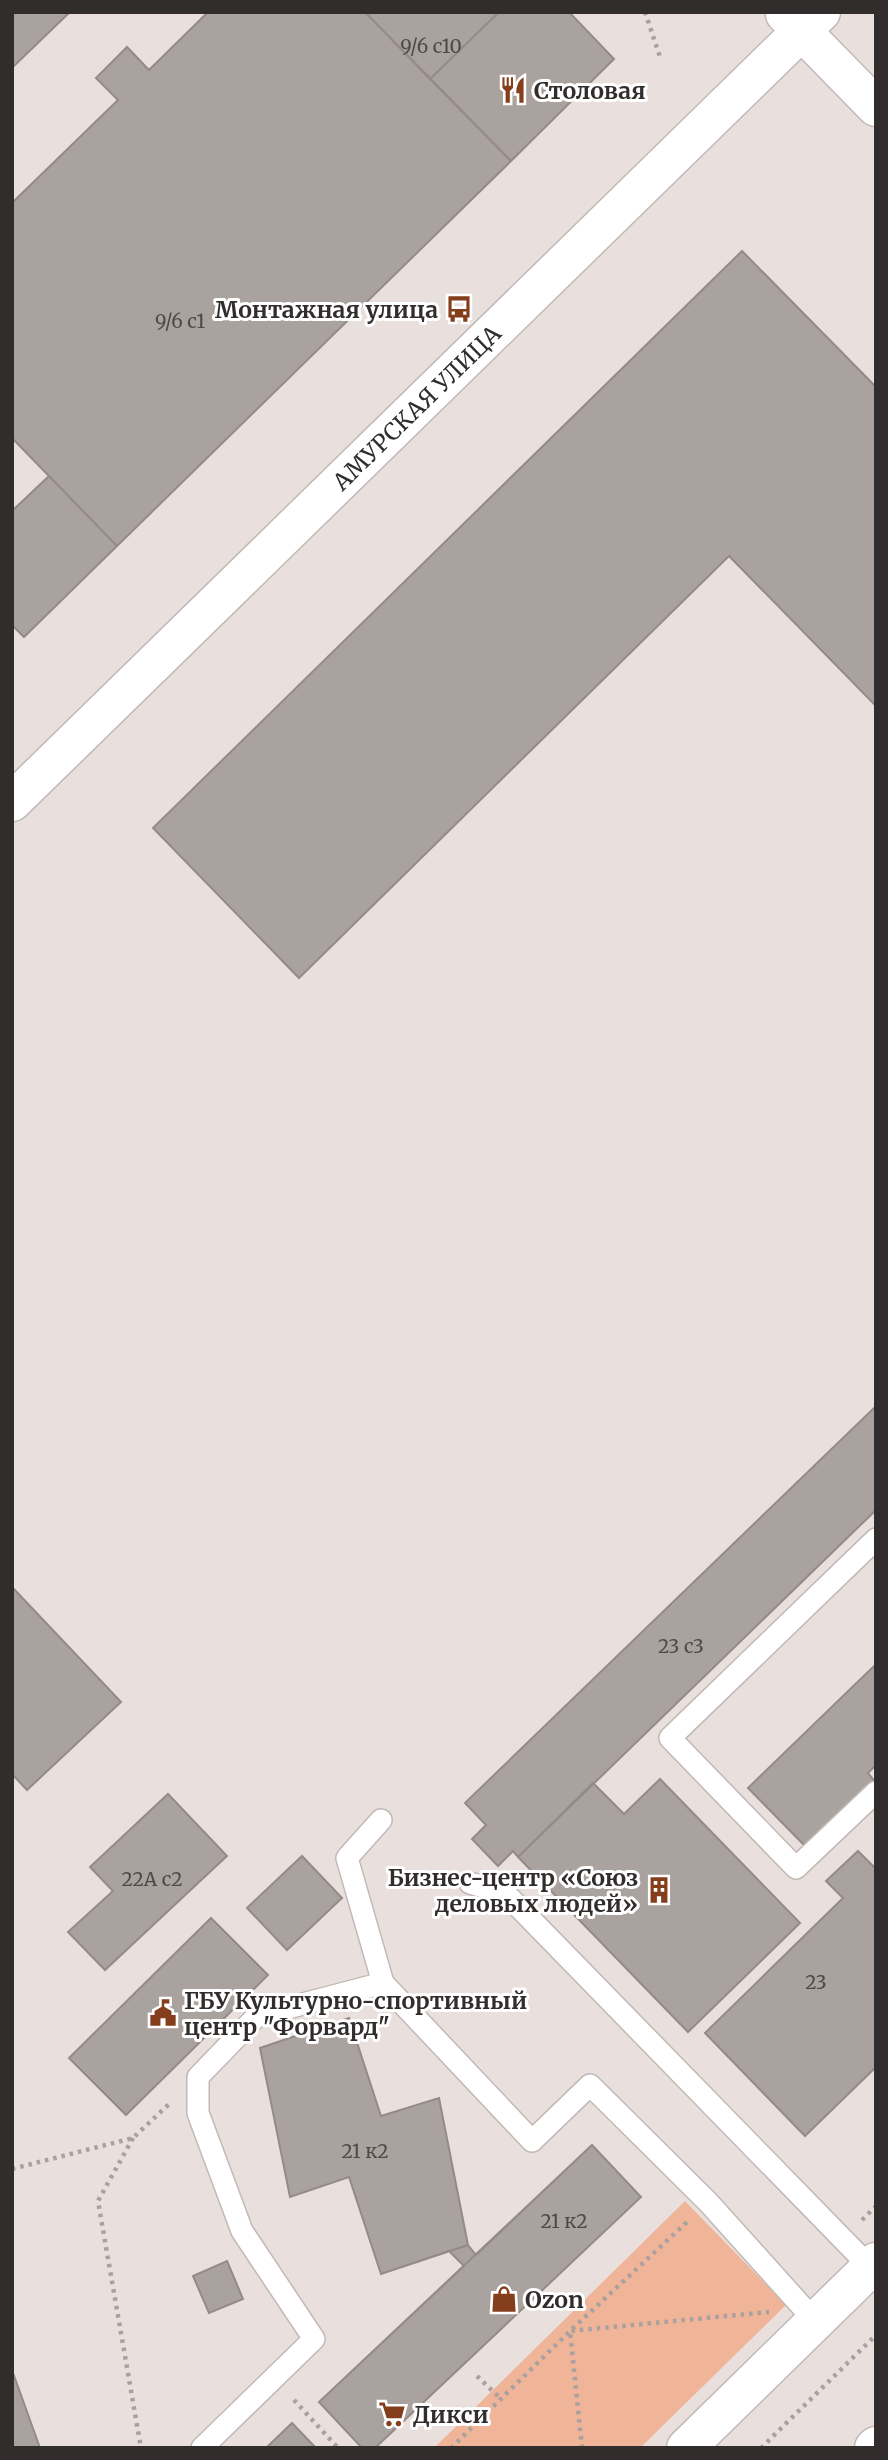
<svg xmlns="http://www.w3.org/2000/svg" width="888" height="2460" font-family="Merriweather,serif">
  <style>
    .green { fill: #f0b499 }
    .building { fill: #aaa29e; stroke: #938b88; stroke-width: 2 }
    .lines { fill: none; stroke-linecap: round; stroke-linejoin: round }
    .lane-casing { stroke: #c2b9b6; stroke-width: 24 }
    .secondary-casing { stroke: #c2b9b6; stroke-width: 41 }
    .primary-casing { stroke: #c2b9b6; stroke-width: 41 }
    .path { stroke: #a9a19f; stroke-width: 4.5; stroke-dasharray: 3.5 5; stroke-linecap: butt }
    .lane { stroke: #fff; stroke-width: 21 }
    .secondary { stroke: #fff; stroke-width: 38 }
    .primary { stroke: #fff; stroke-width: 38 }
    .labels { text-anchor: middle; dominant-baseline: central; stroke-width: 6; stroke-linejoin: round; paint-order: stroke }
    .number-label { font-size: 19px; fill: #4f4a48 }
    .poi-label { font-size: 23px; font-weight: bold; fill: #312d2c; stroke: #fff; text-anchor: start }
    .street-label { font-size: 23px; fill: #312d2c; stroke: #fff }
  </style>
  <rect width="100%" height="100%" fill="#e9e0dd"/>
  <path class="green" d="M685 2201 786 2305 640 2448H434Z"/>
  <path class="building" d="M12 12H70L12 68Z
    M208 12H365L511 161 117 546 12 438V203L118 100 96 78 127 47 149 70Z
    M365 12H499L430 79Z
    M499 12H569L614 59 511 161 430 79Z
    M742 251 876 387V706L729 556 299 978 153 828Z
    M49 476 117 546 24 637 12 625V511Z
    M876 1406V1510L518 1857 513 1851 498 1866 472 1839 486 1825 465 1803Z
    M12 1587 121 1702 27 1790 12 1774Z
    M876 1664V1765L868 1773 876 1783 808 1849 748 1788Z
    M660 1779 800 1923 688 2032 518 1857 593 1783 624 1814Z
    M168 1794 227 1856 105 1970 68 1932 113 1891 90 1867Z
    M858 1851 876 1869V2067L805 2136 705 2033 843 1898 826 1881Z
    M302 1856 342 1898 287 1950 247 1908Z
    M211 1918 268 1975 126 2115 69 2058Z
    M349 2018 381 2116 439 2098 468 2245 381 2274 349 2177 290 2197 260 2048Z
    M349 2018 381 2116 439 2098 468 2245 476 2255 592 2145 641 2197 375 2448H362L319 2402 464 2266 449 2251 381 2274 349 2177 290 2197 260 2048Z
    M592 2145 641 2197 375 2448H362L319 2402Z
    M227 2261 243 2299 209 2313 193 2276Z
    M12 2370 40 2448H12Z
    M292 2423 316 2448H266Z"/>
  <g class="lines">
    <defs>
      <path id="lane" d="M876 1539 670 1738 796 1868 876 1792
        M381 1820 347 1858 383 1983
        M470 1883 506 1894 870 2267
        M202 2448 314 2339 242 2231 198 2113V2077L257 2016 383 1983 532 2141 590 2085 708 2202 815 2321"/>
      <g id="secondary">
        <path d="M785 14 876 107"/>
        <path id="s1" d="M12 802 821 12"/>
        <path d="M686 2448 876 2262"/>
      </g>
      <path id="primary" d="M874 2448 876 2446"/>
    </defs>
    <use href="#lane" class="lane-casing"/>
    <use href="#secondary" class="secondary-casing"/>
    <use href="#primary" class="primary-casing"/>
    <path class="path" d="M645 12 660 57
      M133 2138 98 2201 141 2448
      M12 2169 133 2138 169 2104
      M862 2220 876 2206
      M477 2376 501 2399
      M294 2400 338 2448
      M451 2448 570 2331 687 2222
      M582 2448 570 2331 769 2312
      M761 2448 876 2335"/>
    <use href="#lane" class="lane"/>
    <use href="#secondary" class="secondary"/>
    <use href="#primary" class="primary"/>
  </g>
  <defs>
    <symbol id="restaurant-bare" viewBox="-9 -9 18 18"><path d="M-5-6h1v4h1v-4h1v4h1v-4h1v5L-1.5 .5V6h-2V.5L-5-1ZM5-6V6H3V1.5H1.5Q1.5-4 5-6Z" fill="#853e1b" stroke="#fff" stroke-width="2.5" paint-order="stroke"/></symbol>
    <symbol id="bus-bare" viewBox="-9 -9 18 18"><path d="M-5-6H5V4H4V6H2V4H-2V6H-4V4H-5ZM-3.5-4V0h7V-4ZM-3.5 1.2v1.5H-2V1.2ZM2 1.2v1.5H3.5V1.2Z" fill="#853e1b" stroke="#fff" stroke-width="2.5" paint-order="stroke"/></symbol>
    <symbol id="building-bare" viewBox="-9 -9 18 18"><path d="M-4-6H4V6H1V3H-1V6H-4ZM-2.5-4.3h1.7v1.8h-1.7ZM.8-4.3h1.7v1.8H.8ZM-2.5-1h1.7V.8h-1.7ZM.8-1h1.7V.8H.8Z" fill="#853e1b" stroke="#fff" stroke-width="2.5" paint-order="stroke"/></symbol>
    <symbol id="civic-bare" viewBox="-9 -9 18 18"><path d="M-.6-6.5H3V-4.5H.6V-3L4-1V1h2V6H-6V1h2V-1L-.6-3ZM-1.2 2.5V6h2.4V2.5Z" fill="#853e1b" stroke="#fff" stroke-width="2.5" paint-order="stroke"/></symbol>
    <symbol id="shop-bare" viewBox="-9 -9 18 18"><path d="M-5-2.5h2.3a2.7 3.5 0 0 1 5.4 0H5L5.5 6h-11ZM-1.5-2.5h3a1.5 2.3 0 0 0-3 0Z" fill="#853e1b" stroke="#fff" stroke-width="2.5" paint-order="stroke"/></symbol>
    <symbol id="supermarket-bare" viewBox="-9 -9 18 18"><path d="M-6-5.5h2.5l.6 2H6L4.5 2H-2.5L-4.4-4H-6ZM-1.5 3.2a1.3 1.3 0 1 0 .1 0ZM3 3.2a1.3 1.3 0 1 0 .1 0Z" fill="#853e1b" stroke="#fff" stroke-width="2.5" paint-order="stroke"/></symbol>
  </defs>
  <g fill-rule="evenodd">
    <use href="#restaurant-bare" x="494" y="71" width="38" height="38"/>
    <use href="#bus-bare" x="440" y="290" width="38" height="38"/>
    <use href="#building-bare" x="640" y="1871" width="38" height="38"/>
    <use href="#civic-bare" x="144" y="1994" width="38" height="38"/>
    <use href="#shop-bare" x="485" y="2280" width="38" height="38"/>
    <use href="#supermarket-bare" x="373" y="2395" width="38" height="38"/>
  </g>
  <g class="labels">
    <g class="number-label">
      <text x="431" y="46">9/6 с10</text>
      <text x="180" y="321">9/6 с1</text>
      <text x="681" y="1646">23 c3</text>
      <text x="152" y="1879">22А с2</text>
      <text x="816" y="1982">23</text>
      <text x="365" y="2151">21 к2</text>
      <text x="564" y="2221">21 к2</text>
    </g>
    <g class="poi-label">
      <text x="534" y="90">Столовая</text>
      <text x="438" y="309" text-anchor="end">Монтажная улица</text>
      <text x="638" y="1877" text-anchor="end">Бизнес-центр «Союз<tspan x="638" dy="26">деловых людей»</tspan></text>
      <text x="184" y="2000">ГБУ Культурно-спортивный<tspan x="184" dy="26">центр "Форвард"</tspan></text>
      <text x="525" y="2299">Ozon</text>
      <text x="413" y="2414">Дикси</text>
    </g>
    <g class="street-label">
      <text stroke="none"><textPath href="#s1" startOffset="565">АМУРСКАЯ УЛИЦА</textPath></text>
    </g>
  </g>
  <rect width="888" height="2460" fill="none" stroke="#312d2c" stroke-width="28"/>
</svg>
